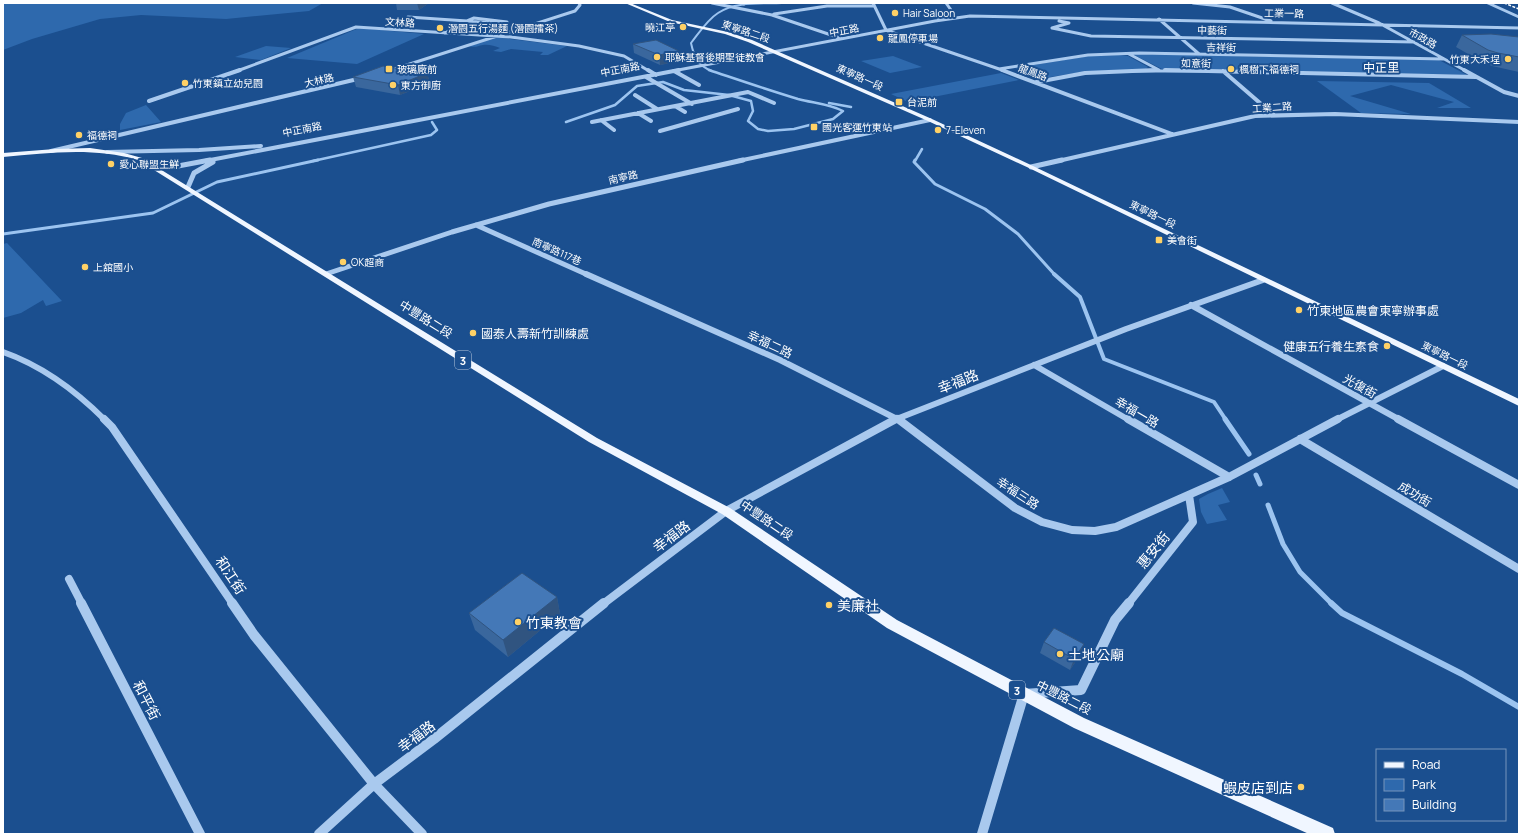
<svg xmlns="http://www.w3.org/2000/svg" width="1522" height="837" font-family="Manrope,'Noto Sans TC',sans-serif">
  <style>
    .green { fill: #2e69ad }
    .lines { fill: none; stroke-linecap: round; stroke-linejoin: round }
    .stream-far5 { stroke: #9cc4f0; stroke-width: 2 }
    .stream-far4 { stroke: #9cc4f0; stroke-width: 2.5 }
    .stream-far3 { stroke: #9cc4f0; stroke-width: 3 }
    .stream-far2 { stroke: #9cc4f0; stroke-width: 4 }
    .stream-far1 { stroke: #9cc4f0; stroke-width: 5 }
    .stream { stroke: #9cc4f0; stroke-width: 6 }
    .minor-far5 { stroke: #a9c9ee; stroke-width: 3 }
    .minor-far4 { stroke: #a9c9ee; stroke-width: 4 }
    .minor-far3 { stroke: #a9c9ee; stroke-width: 5 }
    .minor-far2 { stroke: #a9c9ee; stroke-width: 6 }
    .minor-far1 { stroke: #a9c9ee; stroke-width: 8 }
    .minor { stroke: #a9c9ee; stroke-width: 10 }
    .major { fill: #f0f6ff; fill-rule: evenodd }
    .rail { stroke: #fff; stroke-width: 1.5; stroke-dasharray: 3 1.5; stroke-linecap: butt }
    .wall { fill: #3a679d }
    .shaded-wall { fill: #305480 }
    .building { fill: #4478b7; stroke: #305480 }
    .poi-dot { fill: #ffd166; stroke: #1b4f8f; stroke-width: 1.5 }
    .labels { text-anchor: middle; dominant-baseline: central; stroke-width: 4; stroke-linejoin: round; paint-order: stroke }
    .far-poi-label { font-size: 10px; fill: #fff; stroke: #1b4f8f; text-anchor: start }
    .far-street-label { font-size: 10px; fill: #fff; stroke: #1b4f8f }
    .shield { fill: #1b4f8f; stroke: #bbcadd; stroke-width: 1 }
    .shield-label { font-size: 11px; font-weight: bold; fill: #fff }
    .far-quarter-label { font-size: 12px; fill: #fff; stroke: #1b4f8f }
    .poi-label { font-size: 12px; fill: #fff; stroke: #1b4f8f; text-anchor: start }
    .street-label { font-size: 12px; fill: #fff; stroke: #1b4f8f }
    .near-street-label { font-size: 14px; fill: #fff; stroke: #1b4f8f }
    .near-poi-label { font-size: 14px; fill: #fff; stroke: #1b4f8f; text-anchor: start }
  </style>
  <rect width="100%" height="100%" fill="#1b4f8f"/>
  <path class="green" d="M3 3H323L309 11 226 19 141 15 100 19 32 39 3 50Z
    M359 28 424 34 357 64 287 58Z
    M495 37 567 46 548 55H540L543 52 511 49 501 52 493 51 500 48C495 46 488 44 483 45 477 46 475 48 469 46Z
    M266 46 291 48 261 60 235 57Z
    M1132 54 1439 60 1467 75 1162 69Z
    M1119 55 1128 56 1148 67 1146 69 1082 72 1044 78 1015 68 1089 56Z
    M893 56 922 67 890 73 861 61Z
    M1001 73 1019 80 908 102 891 94Z
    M1317 81 1429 83 1471 108H1437L1454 102 1391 85 1350 96 1411 114 1361 113Z
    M146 105 161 122 120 130V124L126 113Z
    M7 243 62 301 46 306 43 300 21 313 3 318V244Z
    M1222 488 1230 502 1218 505 1227 520 1207 524 1201 512 1199 499 1208 494Z"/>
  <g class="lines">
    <path class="stream-far5" d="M712 71C698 66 694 57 691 43 699 33 707 20 718 13 735 1 762 4 782 3"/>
    <path class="stream-far4" d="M829 103 851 107
      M566 122 615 105 637 86 663 82 684 90 729 95 751 101 753 111 748 121 758 129 768 131 794 129 833 119 843 111C829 104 813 103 798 99 768 90 739 80 709 70
      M313 161 431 135 437 130 432 122
      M915 161 922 149"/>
    <path class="stream-far3" d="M915 160 914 162 935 184 985 209 1018 234 1055 275
      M3 234 153 213 217 182 318 160"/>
    <path class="stream-far2" d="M1054 274 1080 297 1104 359 1214 402 1226 420"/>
    <path class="stream-far1" d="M1225 419 1249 454
      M1256 475 1260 484
      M1268 505 1283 544 1300 572 1332 604"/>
    <path class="stream" d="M1331 603 1342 613 1462 674 1519 707"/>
    <path class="minor-far5" d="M712 3 772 15 840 38
      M741 3 744 4
      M873 3 886 30
      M1193 3 1230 7 1271 21
      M1332 3 1379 23 1466 71
      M1488 3 1519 17
      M774 14 827 6H874
      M408 17 467 21
      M474 18 507 22 503 24 467 21Z
      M938 18 944 16 951 10 946 3
      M1159 19 1199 54
      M1059 21 1069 23 1052 28 1091 36 1414 42
      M888 31 1005 71
      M445 33 467 21
      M1129 54 1159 70
      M999 69 1088 55 1139 53 1444 59
      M237 71 356 27 511 37 579 46 624 56 649 71
      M388 71 575 11 580 5 579 3
      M673 71 935 21 970 16 1519 28
      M1131 71H1210"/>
    <path class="minor-far4" d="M648 70 656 75
      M1002 70 1172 134
      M1165 70 1476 77
      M1464 70 1504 92 1519 96
      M388 71 391 70
      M674 71 699 85
      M1223 71 1274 115
      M646 77 692 104
      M1037 82 1085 73 1156 70
      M635 95 657 109
      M149 101 240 70
      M675 106 685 112
      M638 113 651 121
      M601 120 614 130
      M592 122 748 92 774 103
      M660 131 738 109
      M51 151 362 78
      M107 152 199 150 261 146
      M205 161 679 70
      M738 161 930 120
      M1058 161 1255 116 1335 114 1519 122"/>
    <path class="minor-far3" d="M1031 167 1062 160
      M157 168 178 166 210 160
      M188 187 194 173 213 162
      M476 225 588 275
      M326 274 452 232 549 204 743 160"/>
    <path class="minor-far2" d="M586 274 780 360 899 420
      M1191 305 1400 420
      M3 352C43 366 75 390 105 420
      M1034 365 1129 420
      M894 420 1126 329 1263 280
      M1336 420 1443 366"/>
    <path class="minor-far1" d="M104 419 112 427 233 604
      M898 419 1015 508 1042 522 1072 530 1095 531 1116 527 1229 477 1338 419
      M1128 419 1229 477
      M1398 419 1519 485
      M1300 439 1519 569
      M69 579 82 604
      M603 604 726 511 896 419
      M1128 604 1193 522 1189 495"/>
    <path class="minor" d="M81 603 200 834
      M232 603 254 635 374 784 422 834
      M319 834 374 784 434 739 604 603
      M982 834 1024 694 1081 690 1115 620 1129 603"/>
    <path class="major" d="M625 3H630L672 20 728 32 752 40 932 119 1033 166 1519 399V406L1029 168 928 121 748 42 725 34 670 22Z
      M90 148 124 153 142 158 597 438 730 508 897 620 1084 718 1333 828 1335 834H1309L1074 728 887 628 722 514 589 442 138 160C93 147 48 153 3 157V153L55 149Z"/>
    <path class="rail" d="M1504 3 1519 9"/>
  </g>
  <path class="wall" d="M396 3H429L419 10H397Z
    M1462 35 1519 37V72L1492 66 1482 62 1456 47Z
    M633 44 679 51 680 61 660 65 634 53Z
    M427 73 430 83 400 95 356 87 353 77Z
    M557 597 560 614 508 657 475 630 469 613Z
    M1044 642 1084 644 1080 655 1070 670 1040 653Z"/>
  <path class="shaded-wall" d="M417 3H429L419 10Z
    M679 51 680 61 660 65 659 55Z
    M427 73 430 83 400 95 398 85Z
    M557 597 560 614 508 657 503 640Z
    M1084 644 1080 655 1070 670 1074 659Z"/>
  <path class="building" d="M1491 34 1519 37V57L1498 53 1488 50 1462 35Z
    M656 40 679 51 659 55 633 44Z
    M383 66 427 73 398 85 353 77Z
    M522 573 557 597 503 640 469 613Z
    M1054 628 1084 644 1074 659 1044 642Z"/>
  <g class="poi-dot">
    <circle cx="895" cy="13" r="4"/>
    <circle cx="683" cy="27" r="4"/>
    <circle cx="440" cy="28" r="4"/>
    <circle cx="880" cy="38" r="4"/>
    <circle cx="657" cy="57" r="4"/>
    <circle cx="1508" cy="59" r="4"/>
    <rect x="385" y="65" width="8" height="8" rx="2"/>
    <circle cx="1231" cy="69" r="4"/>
    <circle cx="185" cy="83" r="4"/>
    <circle cx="393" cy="85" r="4"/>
    <rect x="895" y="98" width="8" height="8" rx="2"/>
    <rect x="810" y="123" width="8" height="8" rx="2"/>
    <circle cx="938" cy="130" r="4"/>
    <circle cx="79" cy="135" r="4"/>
    <circle cx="111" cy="164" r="4"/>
    <rect x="1155" y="236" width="8" height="8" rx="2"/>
    <circle cx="343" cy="262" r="4"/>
    <circle cx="85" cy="267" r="4"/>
    <circle cx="1299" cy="310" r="4"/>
    <circle cx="473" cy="333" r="4"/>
    <circle cx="1387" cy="346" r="4"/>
    <circle cx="829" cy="605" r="4"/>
    <circle cx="518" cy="622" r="4"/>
    <circle cx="1060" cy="654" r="4"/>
    <circle cx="1301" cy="787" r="4"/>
  </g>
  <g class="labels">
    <g class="far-poi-label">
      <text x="903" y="13">Hair Saloon</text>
      <text x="675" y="27" text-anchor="end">曉江亭</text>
      <text x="448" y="28">潛園五行湯麵 (潛園擂茶)</text>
      <text x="888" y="38">龍鳳停車場</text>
      <text x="665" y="57">耶穌基督後期聖徒教會</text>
      <text x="1500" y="59" text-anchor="end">竹東大禾埕</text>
      <text x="397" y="69">玻璃廠前</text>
      <text x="1239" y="69">楓樹下福德祠</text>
      <text x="193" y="83">竹東鎮立幼兒園</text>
      <text x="401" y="85">東方御廚</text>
      <text x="907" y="102">台泥前</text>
      <text x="822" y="127">國光客運竹東站</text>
      <text x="946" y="130">7-Eleven</text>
      <text x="87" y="135">福德祠</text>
      <text x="119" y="164">愛心聯盟生鮮</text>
      <text x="1167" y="240">美會街</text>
      <text x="351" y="262">OK超商</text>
      <text x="93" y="267">上舘國小</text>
    </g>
    <g class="far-street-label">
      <text transform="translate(1284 13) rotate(1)">工業一路</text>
      <text transform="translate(400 22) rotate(4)">文林路</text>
      <text transform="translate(844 30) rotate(-11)">中正路</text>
      <text transform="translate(1212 30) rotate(1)">中藝街</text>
      <text transform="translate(746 31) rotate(18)">東寧路二段</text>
      <text transform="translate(1423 38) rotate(29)">市政路</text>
      <text transform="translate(1221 47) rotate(1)">吉祥街</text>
      <text transform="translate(1196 63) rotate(1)">如意街</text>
      <text transform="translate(620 69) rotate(-11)">中正南路</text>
      <text transform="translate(1033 72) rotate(20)">龍鳳路</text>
      <text transform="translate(860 77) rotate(24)">東寧路一段</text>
      <text transform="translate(319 80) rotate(-13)">大林路</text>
      <text transform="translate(1272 107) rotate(-4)">工業二路</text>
      <text transform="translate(302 129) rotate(-11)">中正南路</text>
      <text transform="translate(623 177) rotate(-13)">南寧路</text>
      <text transform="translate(1153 214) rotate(26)">東寧路一段</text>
      <text transform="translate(557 251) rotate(24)">南寧路117巷</text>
      <text transform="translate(1445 355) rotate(26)">東寧路一段</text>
    </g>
    <g class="shield">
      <rect x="455" y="351" width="16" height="18" rx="3"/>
      <rect x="1009" y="681" width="16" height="18" rx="3"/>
    </g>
    <g class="shield-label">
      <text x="463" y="360">3</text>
      <text x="1017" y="690">3</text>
    </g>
    <g class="far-quarter-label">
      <text x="1381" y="67">中正里</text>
    </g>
    <g class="poi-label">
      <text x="1307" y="310">竹東地區農會東寧辦事處</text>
      <text x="481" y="333">國泰人壽新竹訓練處</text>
      <text x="1379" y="346" text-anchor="end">健康五行養生素食</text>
    </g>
    <g class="street-label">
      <text transform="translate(426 319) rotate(32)">中豐路二段</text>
      <text transform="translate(770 344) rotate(25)">幸福二路</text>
      <text transform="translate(1360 386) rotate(29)">光復街</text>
      <text transform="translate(1137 412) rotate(30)">幸福一路</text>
      <text transform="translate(1018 493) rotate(33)">幸福三路</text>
      <text transform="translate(1415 494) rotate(31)">成功街</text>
      <text transform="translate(767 520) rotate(34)">中豐路二段</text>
      <text transform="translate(1064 697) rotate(27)">中豐路二段</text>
    </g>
    <g class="near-street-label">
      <text transform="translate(958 381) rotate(-21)">幸福路</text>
      <text transform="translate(671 536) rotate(-37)">幸福路</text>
      <text transform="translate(1153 550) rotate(-51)">惠安街</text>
      <text transform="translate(231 575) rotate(56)">和江街</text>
      <text transform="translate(147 700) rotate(63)">和平街</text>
      <text transform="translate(416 736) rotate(-37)">幸福路</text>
    </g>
    <g class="near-poi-label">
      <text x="837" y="605">美廉社</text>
      <text x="526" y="622">竹東教會</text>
      <text x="1068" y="654">土地公廟</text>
      <text x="1293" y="787" text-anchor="end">蝦皮店到店</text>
    </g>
  </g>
  <rect width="1522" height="837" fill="none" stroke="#ffffff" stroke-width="8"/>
  <rect x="1376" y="749" width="130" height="72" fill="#1b4f8f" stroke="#7695bc"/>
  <rect x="1384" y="762" width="20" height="6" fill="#f0f6ff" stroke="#7695bc"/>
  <text x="1412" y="769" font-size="12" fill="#ffffff">Road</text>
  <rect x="1384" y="779" width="20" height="12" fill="#2e69ad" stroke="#7695bc"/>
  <text x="1412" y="789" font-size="12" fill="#ffffff">Park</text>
  <rect x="1384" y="799" width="20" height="12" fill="#4478b7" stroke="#7695bc"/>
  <text x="1412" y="809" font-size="12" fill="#ffffff">Building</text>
</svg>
